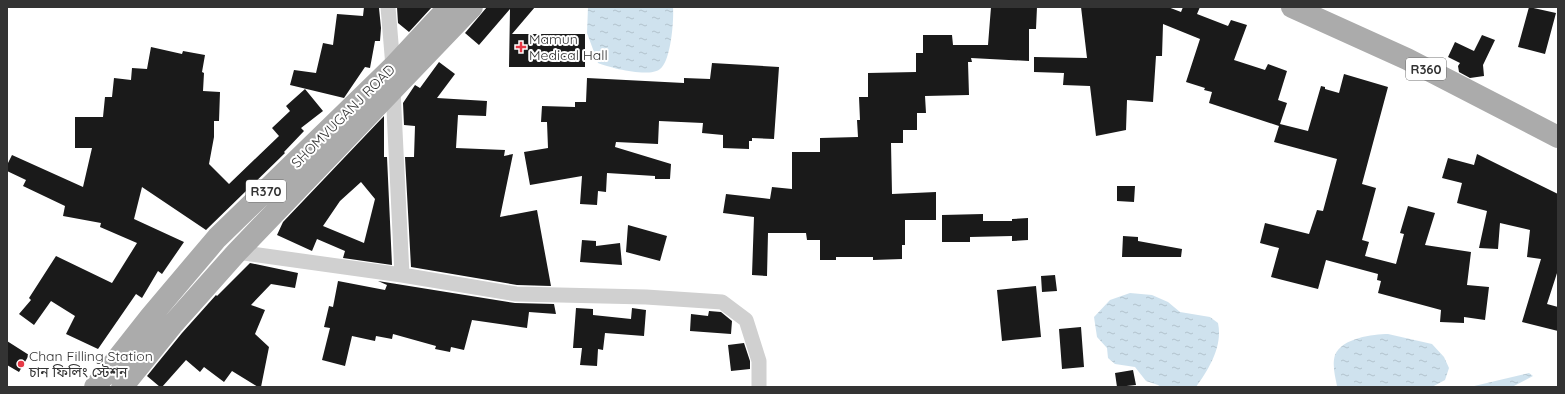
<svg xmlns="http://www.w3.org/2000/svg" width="1565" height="394" font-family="Quicksand,'Noto Sans Bengali',sans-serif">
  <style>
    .water { fill: url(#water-ripples) }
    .building { fill: #1a1a1a; fill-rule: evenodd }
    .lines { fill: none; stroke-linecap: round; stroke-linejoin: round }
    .street { stroke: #d0d0d0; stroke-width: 15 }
    .primary { stroke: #ababab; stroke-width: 22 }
    .poi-dot { fill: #e63946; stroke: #fff; stroke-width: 1.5 }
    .labels { text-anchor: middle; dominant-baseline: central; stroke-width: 4; stroke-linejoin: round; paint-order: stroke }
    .shield { fill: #fff; stroke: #707070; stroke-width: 1 }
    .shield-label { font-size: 13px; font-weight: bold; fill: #333 }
    .poi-label { font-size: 14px; fill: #333; stroke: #fff; text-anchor: start }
    .street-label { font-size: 14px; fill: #333; stroke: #fff }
  </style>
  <defs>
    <pattern id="water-ripples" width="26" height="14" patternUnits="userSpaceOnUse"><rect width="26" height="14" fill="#cfe2ee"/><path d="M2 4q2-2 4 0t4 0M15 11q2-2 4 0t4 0" fill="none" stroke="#b2c2cd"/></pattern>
  </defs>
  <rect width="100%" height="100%" fill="#fff"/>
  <path class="water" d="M588 7H673C674 20 671 61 660 69 649 78 611 68 598 63L587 33Z
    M1130 293 1152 295 1168 302 1180 312 1210 317 1218 323C1223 346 1209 369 1196 387H1161L1158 385 1146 381 1135 367 1115 364 1108 358 1107 348 1097 337 1094 317 1110 300Z
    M1388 334 1432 344 1444 357 1449 368 1445 380 1432 387H1339L1337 386C1335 376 1332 365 1335 355 1342 338 1373 334 1388 334Z
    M1529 373 1533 376 1512 387H1470Z"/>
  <path class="building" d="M364 7 379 8 381 28 380 41H375L370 68 365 67 346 95 344 98 290 85 294 70 316 73 323 43 333 45 337 14 363 16Z
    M397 7H432L409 32 398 23Z
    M487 7H535L512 34H585V67H509L510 9 479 45 465 33Z
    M991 7H1037L1036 29H1029V61L971 58 972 62H968L969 95 925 96 926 113H917V130H903V143H891L892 194 936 192V220H905V245H902V259L873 260V257H836V260H820V240H807L806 233H768L767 276 752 275 754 217 723 213 726 194 770 199 772 187 792 189V152H820V138L858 137 857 120H860L859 97H868V73L916 72V53H923V35H952L953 45H988Z
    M1081 7H1168L1181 12 1183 7H1200L1197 14 1228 26 1231 20 1247 25 1234 60 1265 70 1268 64 1287 71 1278 100 1287 103 1280 124 1308 131 1321 86 1325 87V89L1339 93 1344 74 1388 87 1362 184 1376 188 1362 240 1369 242 1365 256 1396 264 1404 234 1400 233 1408 206 1435 213 1425 245 1471 252 1467 285 1489 287 1485 320 1464 317V323L1440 322 1441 310 1378 293 1381 281 1377 280 1378 274 1326 260 1318 289 1271 277 1279 248 1260 243 1265 223 1309 234 1317 210 1323 211 1337 159 1274 142 1279 126 1209 103 1212 92 1204 90 1205 88 1186 82 1200 39 1163 24 1162 56H1156L1153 102 1127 100 1126 130 1096 136 1090 86 1063 85 1064 73 1034 72V57L1087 58Z
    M1529 7 1556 13 1545 54 1518 47Z
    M1482 35 1495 40 1483 65 1484 76 1470 78 1459 72 1458 66 1460 63 1448 57 1455 42 1474 51Z
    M151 47 182 54 183 51 205 55 202 72 204 73 203 91 220 92 219 121H214V137L209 164 229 184 279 136 272 128 290 111 286 106 305 89 323 111 301 128 304 131 284 152 285 153 206 230 142 187 134 219 184 242 162 274 158 271 142 298 136 294 98 349 66 334 75 316 51 301 34 325 19 314 31 300 29 298 56 256 112 283 137 243 100 227 101 223 63 216 65 206 23 186 26 180 7 171V165L12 155 83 187 92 148H75V117H103L105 97H112L114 78 131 80 132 68 147 69Z
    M439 62 455 74 437 98 487 101 486 116 458 115 456 148 505 150 504 156 513 154 500 217 537 210 551 286 517 285 411 267 405 157H414L415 126 404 125 403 103 415 85 420 88Z
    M712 63 779 67 774 139 752 138V141H749V149L723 148V135L702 133 703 123 659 121 658 144 616 142 615 147 671 164 670 179H655V176L607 173 606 192 598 191 597 205 580 204 582 176 530 185 524 152 548 148 547 122H541L542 106 575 107V102H586L587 78 684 83V78L710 79Z
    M384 116V157H387L392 265 343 258 345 251 317 239 312 251 277 235 283 222ZM361 182 375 199 364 243 323 226 340 201Z
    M1477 154 1558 194V270L1547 304 1558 307V331L1522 322 1541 259 1527 257 1530 230 1500 223 1498 249 1479 248 1487 211 1457 203 1462 183 1442 178 1448 158 1474 165Z
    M1117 186H1135L1134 202 1117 201Z
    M983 214V221H1012V219L1028 218V240L1012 241V236L970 237V242H942V215Z
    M628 225 667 236 660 261 626 252Z
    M1123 236 1138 237V241L1182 249 1181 257H1122Z
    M582 240 596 241V246L620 243 622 265 580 262Z
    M250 263 298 273 295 288 271 284 251 305 265 310 255 334 269 347 261 387H258L232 371 224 382 204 367 200 372 186 360 162 387H160L147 376 182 333 216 295 217 296Z
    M1055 275 1057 291 1042 292 1041 276Z
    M338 281 385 290 387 285 378 281 515 303 554 304 556 314 529 312 527 328 472 320 464 350 451 347 450 352 435 349 436 346 393 334 392 339 376 336 375 341 352 336 345 366 322 360 330 328 324 327 329 306 333 307Z
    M1036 286 1041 337 1002 341 997 290Z
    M576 308 593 309V315L631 319 632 308 646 310 644 336 605 333 603 350 598 349 597 366 580 365 582 348H573Z
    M709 311 721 312 732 321 731 334 690 331 691 314 708 316Z
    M1081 327 1084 367 1062 369 1059 329Z
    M7 341 29 355 19 372 7 365Z
    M744 343 750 361V369L731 371 728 345Z
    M1133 370 1136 385 1117 387 1115 373Z"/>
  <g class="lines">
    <path class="street" d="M388 7 393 67
      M393 89 402 275
      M237 252 402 275 516 294 646 297 722 302 746 320 759 361V387"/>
    <path class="primary" d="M1292 7 1407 59 1558 137
      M95 387 151 316 217 238 393 67 449 7
      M122 387 172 325 237 252 472 7"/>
  </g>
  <g class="poi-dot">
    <path d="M519 41h4v4h4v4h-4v4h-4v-4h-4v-4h4z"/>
    <circle cx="21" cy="364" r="4"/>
  </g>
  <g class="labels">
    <g class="shield">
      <rect x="1406" y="58" width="40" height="22" rx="3"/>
      <rect x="246" y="180" width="40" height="22" rx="3"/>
    </g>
    <g class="shield-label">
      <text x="1426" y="69">R360</text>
      <text x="266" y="191">R370</text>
    </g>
    <g class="poi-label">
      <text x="529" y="39">Mamun<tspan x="529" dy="16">Medical Hall</tspan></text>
      <text x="29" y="356">Chan Filling Station<tspan x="29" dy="16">চান ফিলিং স্টেশন</tspan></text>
    </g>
    <g class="street-label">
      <text transform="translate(343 116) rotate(-45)">SHOMVUGANJ ROAD</text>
    </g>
  </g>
  <rect width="1565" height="394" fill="none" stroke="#333333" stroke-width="16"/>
</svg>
